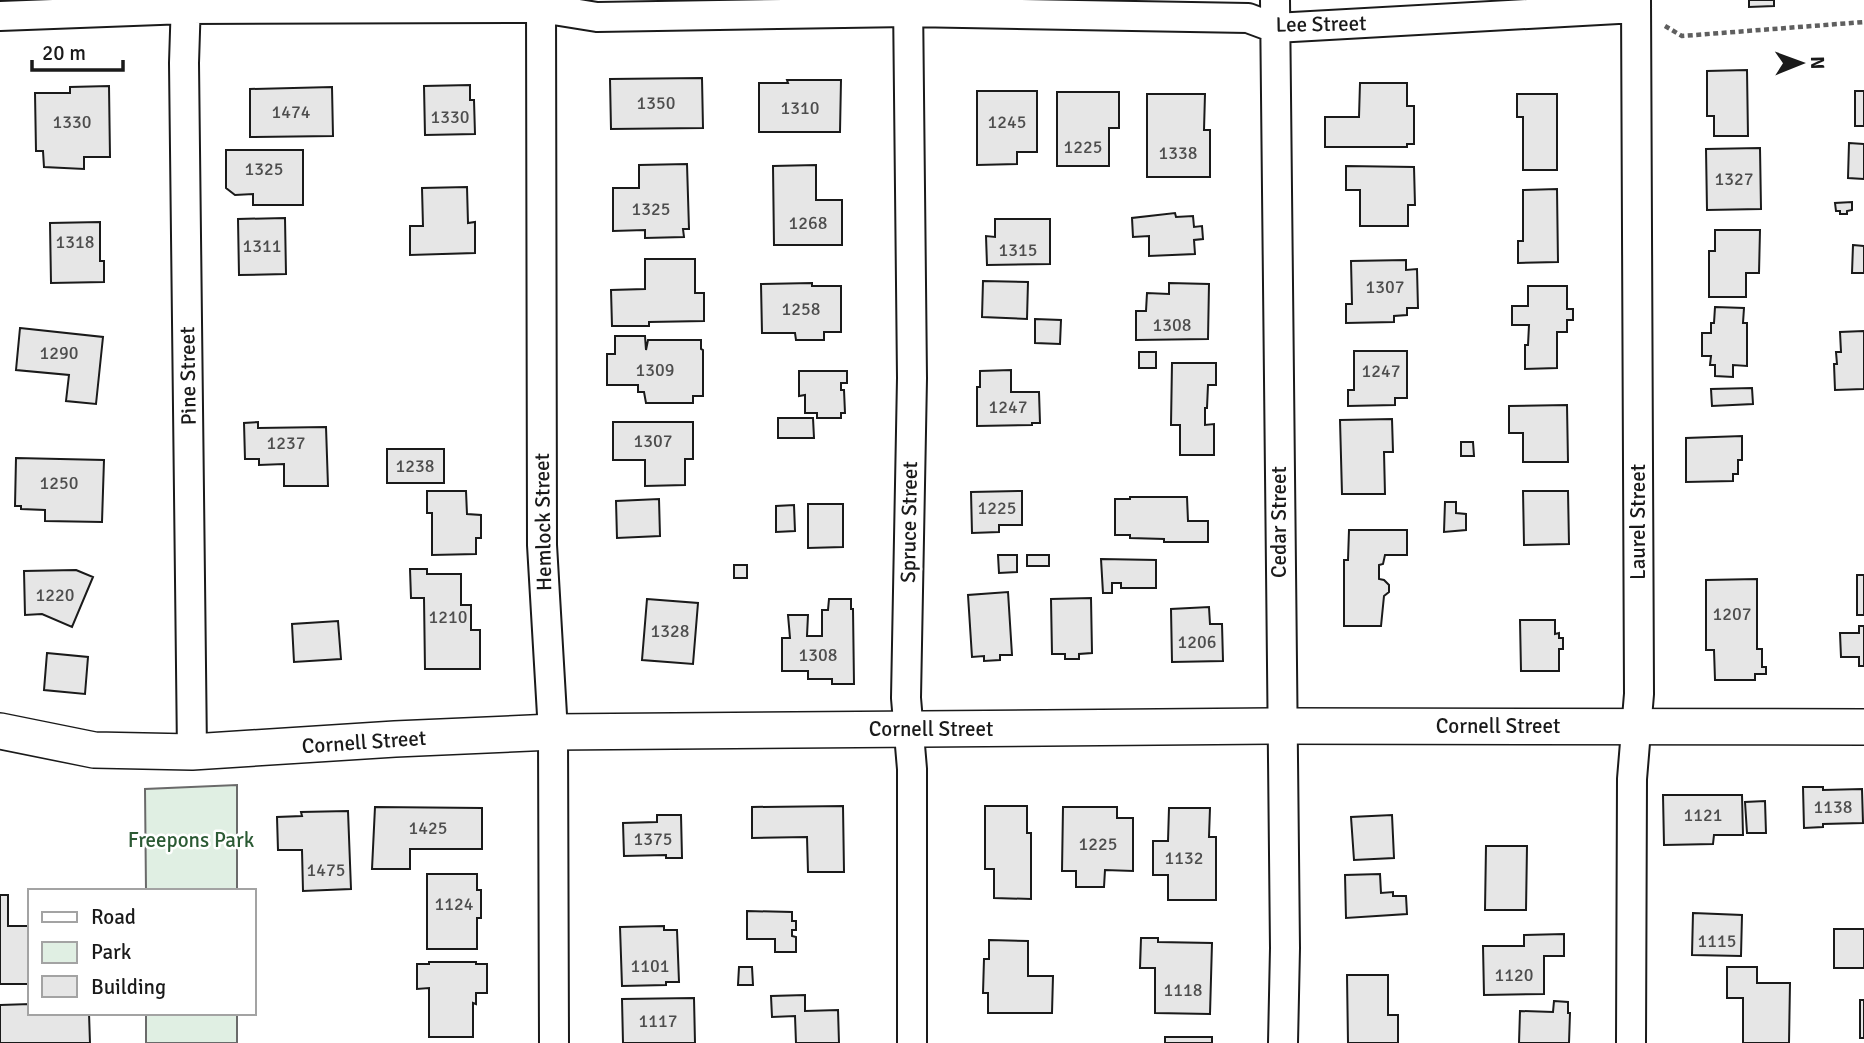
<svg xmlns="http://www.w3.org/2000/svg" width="1864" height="1043" font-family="Signika,sans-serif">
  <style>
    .green { fill: #e0efe3; stroke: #6a6a6a; stroke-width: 2 }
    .building { fill: #e6e6e6; stroke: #1a1a1a; stroke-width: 2 }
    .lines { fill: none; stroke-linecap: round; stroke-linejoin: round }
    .minor-casing { stroke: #1a1a1a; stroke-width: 32 }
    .tertiary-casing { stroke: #1a1a1a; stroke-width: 38 }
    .path { stroke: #5f5f5f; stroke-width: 4.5; stroke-dasharray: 5 3.5; stroke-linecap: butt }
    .minor { stroke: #fff; stroke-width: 28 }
    .tertiary { stroke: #fff; stroke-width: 35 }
    .labels { text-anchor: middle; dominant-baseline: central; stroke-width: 5; stroke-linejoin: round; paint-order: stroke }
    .number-label { font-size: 18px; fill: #4d4d4d }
    .street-label { font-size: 21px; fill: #1a1a1a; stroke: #fff }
    .park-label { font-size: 21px; fill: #2b5a34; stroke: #fff }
  </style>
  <rect width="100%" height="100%" fill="#fff"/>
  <path class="green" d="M237 785V891H146L145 789Z
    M146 1013H237V1043H146Z"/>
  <path class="building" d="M1749 0H1774V6L1749 7Z
    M1747 70 1748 136H1714V116H1707V71Z
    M702 78 703 128 611 129 610 79Z
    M787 80H841L840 132H759V83H788Z
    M1360 83H1407V106H1414V144H1407V147H1325V117H1359Z
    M470 85V100H474L475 134 425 135 424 86Z
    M109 86 110 157H84V169L44 167 43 151H36L35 93H70V87Z
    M332 87 333 136 250 137V89Z
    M977 91H1037V152H1017V164L977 165Z
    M1855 91H1864V126H1855Z
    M1057 92H1119V128H1109V166H1057Z
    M1147 94H1205L1204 130H1210V177H1147Z
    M1517 94H1557V170H1523V117H1517Z
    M1849 143 1864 144V179L1848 178Z
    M1760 148 1761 209 1707 210 1706 149Z
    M226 150H303V205H253V194L235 195 226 188Z
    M687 164 689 229H683L684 237 645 238V230L613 231V188H639V165Z
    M816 165V200H842V245H774L773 166Z
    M1346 166 1414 167 1415 205H1408V226H1360V190H1346Z
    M467 187 468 223 475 222V253L410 255V226H423L422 188Z
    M1557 189 1558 262 1518 263V241H1523V190Z
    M1852 202V210L1847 211V214H1840V211H1836L1835 203Z
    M1175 213 1176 217 1193 216 1194 227 1202 226 1203 239 1194 240 1195 254 1149 256V236L1133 237 1132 218Z
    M285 218 286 274 239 275 238 219Z
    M995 219H1050V264L987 265 986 236 995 237Z
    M100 222V261H104V282L51 283 50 223Z
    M1715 230H1760L1759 273H1746V297H1709V251H1715Z
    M1853 245 1864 246V273H1852Z
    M645 259H695V293H704V321L649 322V326H612L611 290 645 289Z
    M1406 260V270L1417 269 1418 308H1407V315L1394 316V322L1346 323V304H1352L1351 261Z
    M983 281 1028 282 1027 319 982 317Z
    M812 283V286H841V332H824V340H796L795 333H762L761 284Z
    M1169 283 1209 284 1208 339 1136 340V311H1146L1147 293 1169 294Z
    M1528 286H1567V309H1573V320H1567V332H1557V368L1525 369V345H1528L1529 325H1512V306H1528Z
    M1715 307 1744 308 1743 323H1747V366L1733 365V377L1715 376V365H1710L1711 356H1702V333H1711V323H1714Z
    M1035 319 1061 320 1060 344 1035 343Z
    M20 328 103 337 96 404 66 401 69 375 16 370Z
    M1864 331V389L1835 390 1834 364H1837L1836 352H1841L1840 332Z
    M615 336H645L646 350 648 340H701V349L703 350V396H693V403H646L644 392H638V385H607V354H615Z
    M1354 351H1407V398H1395V405L1348 406V390H1354Z
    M1139 352H1156V368H1139Z
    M1172 363H1216V385H1208L1207 408H1205V425L1214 424V455H1180V425H1171Z
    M1011 370V392H1039L1040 423H1032V425L977 426V387H980V371Z
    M799 371H847V383H841V390H844L845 413H841V418H817V413H805V395L799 396Z
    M1752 388 1753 404 1712 406 1711 389Z
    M1567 405 1568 462H1523V433H1509V406Z
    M778 418H813L814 438H778Z
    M1392 419 1393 452H1384L1385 494H1342L1340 420Z
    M258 422V428L326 427 328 486H284V464L259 465V459H245L244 423Z
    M613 422H693V459H685V485L645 486V460H613Z
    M1742 436V460H1738V474H1733V481L1686 482V438Z
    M1461 442H1473L1474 456H1461Z
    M387 449H444V483H387Z
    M16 458 104 460 102 522 45 521V510L21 509V506H15Z
    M427 491H466L467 514 481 515V538H476V554L432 555V513H427Z
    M1022 491V525H999V532L972 533 971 492Z
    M1523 491H1568L1569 544 1524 545Z
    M1130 497H1187L1188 521H1208V542H1164V539L1130 538V535H1115V499H1130Z
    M659 499 660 536 617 538 616 501Z
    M1445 502H1456V513L1466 514V530L1444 532Z
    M808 504H843V547L808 548Z
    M794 505 795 531 776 532V506Z
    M1349 530H1407V555H1385L1383 564 1379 565V579L1384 580 1389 585V592L1384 596 1381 626H1344V560H1348Z
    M998 555H1017V572L999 573Z
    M1027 555H1049V566H1027Z
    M1101 559 1156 560V588H1121V583H1112V593H1103Z
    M734 565H747V578H734Z
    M410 569H427V574H461V605H471V630H480V669H425L424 598H411Z
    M76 570 93 577 72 627 42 614 25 615 24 571Z
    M1857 575H1864V615H1857Z
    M1757 579V649H1762V667H1766V674H1755V680H1715L1714 650H1706V580Z
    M1008 592 1012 655H1000V660L984 661V656L972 657 968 595Z
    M1091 598 1092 653 1079 654V659H1065V654H1052L1051 599Z
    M647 599 698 603 693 664 642 660Z
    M829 599H851V609H853L854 684H832V679H808V671H782V638H790L788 615H808L807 636H822V610H828Z
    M1209 607 1210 624H1222L1223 661 1172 662 1171 609Z
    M1520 620H1555V634L1559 633V638H1563V649H1559V671H1521Z
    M338 621 341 659 294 662 292 624Z
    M1859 626H1864V666H1859V657H1841L1840 633H1859Z
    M47 653 88 657 85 694 44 690Z
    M1803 787H1823V790L1862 789 1863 823 1823 824V827L1804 828Z
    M1663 795H1742L1743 835H1714L1713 844 1664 845Z
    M1765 801 1766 833H1747L1745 802Z
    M843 806 844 872H808L807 837 752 838V807Z
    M985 806H1027V833H1031V899L994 898V869H985Z
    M375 807 482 808V849H410V869H372Z
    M1063 807H1117V818H1133V871L1105 870 1104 887H1076V871H1062Z
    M1169 808H1210L1209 837H1216V900H1168V875H1153V841H1168Z
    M348 811 351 889 303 891 302 850H278L277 817 302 816 301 812Z
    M657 815H681L682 858H666V855L624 856 623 823 657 822Z
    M1392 815 1394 858 1354 860 1351 817Z
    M1486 846H1527L1526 910H1485Z
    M427 874H477V890H481V918H477V949H427Z
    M1380 874 1381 893 1393 892V896H1406L1407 914 1346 918 1345 875Z
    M0 895H8V926H30V984H0Z
    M747 911 792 912V921H796V930H792V936L796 937V952H775V939H747Z
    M1693 913 1742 915 1741 956 1692 955Z
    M664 926V930H677L679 982H666V985L622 986 620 927Z
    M1834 929H1864V968H1834Z
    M1564 934V956H1544V994L1484 995 1483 946H1524V935Z
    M1141 938H1158V942L1212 943 1210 1014 1155 1013V968H1140Z
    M989 940 1028 941V976H1053L1052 1013H988V993H983L984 959H989Z
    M429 962H476V964H487V993H476V1004L473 1003V1037H429V988L417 989V964H429Z
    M739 967H752L753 985H738Z
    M1727 967H1757V983H1790L1789 1043H1743V998H1727Z
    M1347 975H1388V1015H1398V1043H1348Z
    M805 995V1011L838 1010 839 1043H796L795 1016 772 1017 771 996Z
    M694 998 695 1043H623L622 999Z
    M1860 1000H1864V1038H1860Z
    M1554 1001 1568 1002V1013H1570L1569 1043H1519L1520 1011 1553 1012Z
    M30 1004V1013H89L90 1043H0V1005Z
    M1165 1037H1212V1043H1165Z"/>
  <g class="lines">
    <defs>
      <path id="minor" d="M186 0 184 63 192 752
        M541 0 542 545 553 732 554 1043
        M908 0 912 378 906 698 912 769V1043
        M1275 0 1285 948 1283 1043
        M0 16 186 9 541 8 597 17 908 12 1248 18 1275 28 1636 8
        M1631 1043 1632 779 1639 694 1636 0"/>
      <path id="tertiary" d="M0 731 94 750 192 752 395 739 553 732 1281 726 1864 727"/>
    </defs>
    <use href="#minor" class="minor-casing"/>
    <use href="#tertiary" class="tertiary-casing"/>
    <path class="path" d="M1665 26 1682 36 1864 22"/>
    <use href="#minor" class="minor"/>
    <use href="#tertiary" class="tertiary"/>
  </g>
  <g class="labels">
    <g class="number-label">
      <text x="656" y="103">1350</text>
      <text x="800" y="108">1310</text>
      <text x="291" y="112">1474</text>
      <text x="450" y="117">1330</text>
      <text x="72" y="122">1330</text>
      <text x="1007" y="122">1245</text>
      <text x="1083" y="147">1225</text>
      <text x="1178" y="153">1338</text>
      <text x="264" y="169">1325</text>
      <text x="1734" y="179">1327</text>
      <text x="651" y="209">1325</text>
      <text x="808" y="223">1268</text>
      <text x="75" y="242">1318</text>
      <text x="262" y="246">1311</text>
      <text x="1018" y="250">1315</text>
      <text x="1385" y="287">1307</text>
      <text x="801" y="309">1258</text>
      <text x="1172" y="325">1308</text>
      <text x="59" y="353">1290</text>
      <text x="655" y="370">1309</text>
      <text x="1381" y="371">1247</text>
      <text x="1008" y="407">1247</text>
      <text x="653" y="441">1307</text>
      <text x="286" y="443">1237</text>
      <text x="415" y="466">1238</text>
      <text x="59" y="483">1250</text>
      <text x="997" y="508">1225</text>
      <text x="55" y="595">1220</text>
      <text x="1732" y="614">1207</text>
      <text x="448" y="617">1210</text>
      <text x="670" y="631">1328</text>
      <text x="1197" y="642">1206</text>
      <text x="818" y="655">1308</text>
      <text x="1833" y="807">1138</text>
      <text x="1703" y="815">1121</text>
      <text x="428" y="828">1425</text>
      <text x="653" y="839">1375</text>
      <text x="1098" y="844">1225</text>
      <text x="1184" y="858">1132</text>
      <text x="326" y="870">1475</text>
      <text x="454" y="904">1124</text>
      <text x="1717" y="941">1115</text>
      <text x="650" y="966">1101</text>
      <text x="1514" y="975">1120</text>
      <text x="1183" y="990">1118</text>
      <text x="658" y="1021">1117</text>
    </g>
    <g class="street-label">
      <text transform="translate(1321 24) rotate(-1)">Lee Street</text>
      <text transform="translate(188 376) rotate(-91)">Pine Street</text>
      <text transform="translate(543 522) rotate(-91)">Hemlock Street</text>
      <text transform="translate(909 522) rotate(-89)">Spruce Street</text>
      <text transform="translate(1279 522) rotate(-90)">Cedar Street</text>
      <text transform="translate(1638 522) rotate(-90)">Laurel Street</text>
      <text x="1498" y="726">Cornell Street</text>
      <text x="931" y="729">Cornell Street</text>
      <text transform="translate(364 742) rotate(-4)">Cornell Street</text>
    </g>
    <g class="park-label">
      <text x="191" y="840">Freepons Park</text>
    </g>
  </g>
  <rect x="28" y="889" width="228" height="126" fill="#ffffff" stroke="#a3a3a3" stroke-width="2"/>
  <rect x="42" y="912" width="35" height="10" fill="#ffffff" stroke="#a3a3a3" stroke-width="2"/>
  <text x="91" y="924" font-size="21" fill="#1a1a1a">Road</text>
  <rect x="42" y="942" width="35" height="21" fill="#e0efe3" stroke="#a3a3a3" stroke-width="2"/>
  <text x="91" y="959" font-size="21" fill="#1a1a1a">Park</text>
  <rect x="42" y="976" width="35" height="21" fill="#e6e6e6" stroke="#a3a3a3" stroke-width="2"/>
  <text x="91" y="994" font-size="21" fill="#1a1a1a">Building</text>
  <g transform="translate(1801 63) rotate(89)" stroke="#ffffff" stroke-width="5" paint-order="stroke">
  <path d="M0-5L12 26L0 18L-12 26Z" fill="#1a1a1a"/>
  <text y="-10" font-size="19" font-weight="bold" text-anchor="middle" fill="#1a1a1a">N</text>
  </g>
  <path d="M32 60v10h91v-10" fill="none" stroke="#1a1a1a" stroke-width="3.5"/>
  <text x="42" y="60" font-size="21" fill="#1a1a1a" stroke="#ffffff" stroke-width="5" paint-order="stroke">20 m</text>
</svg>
